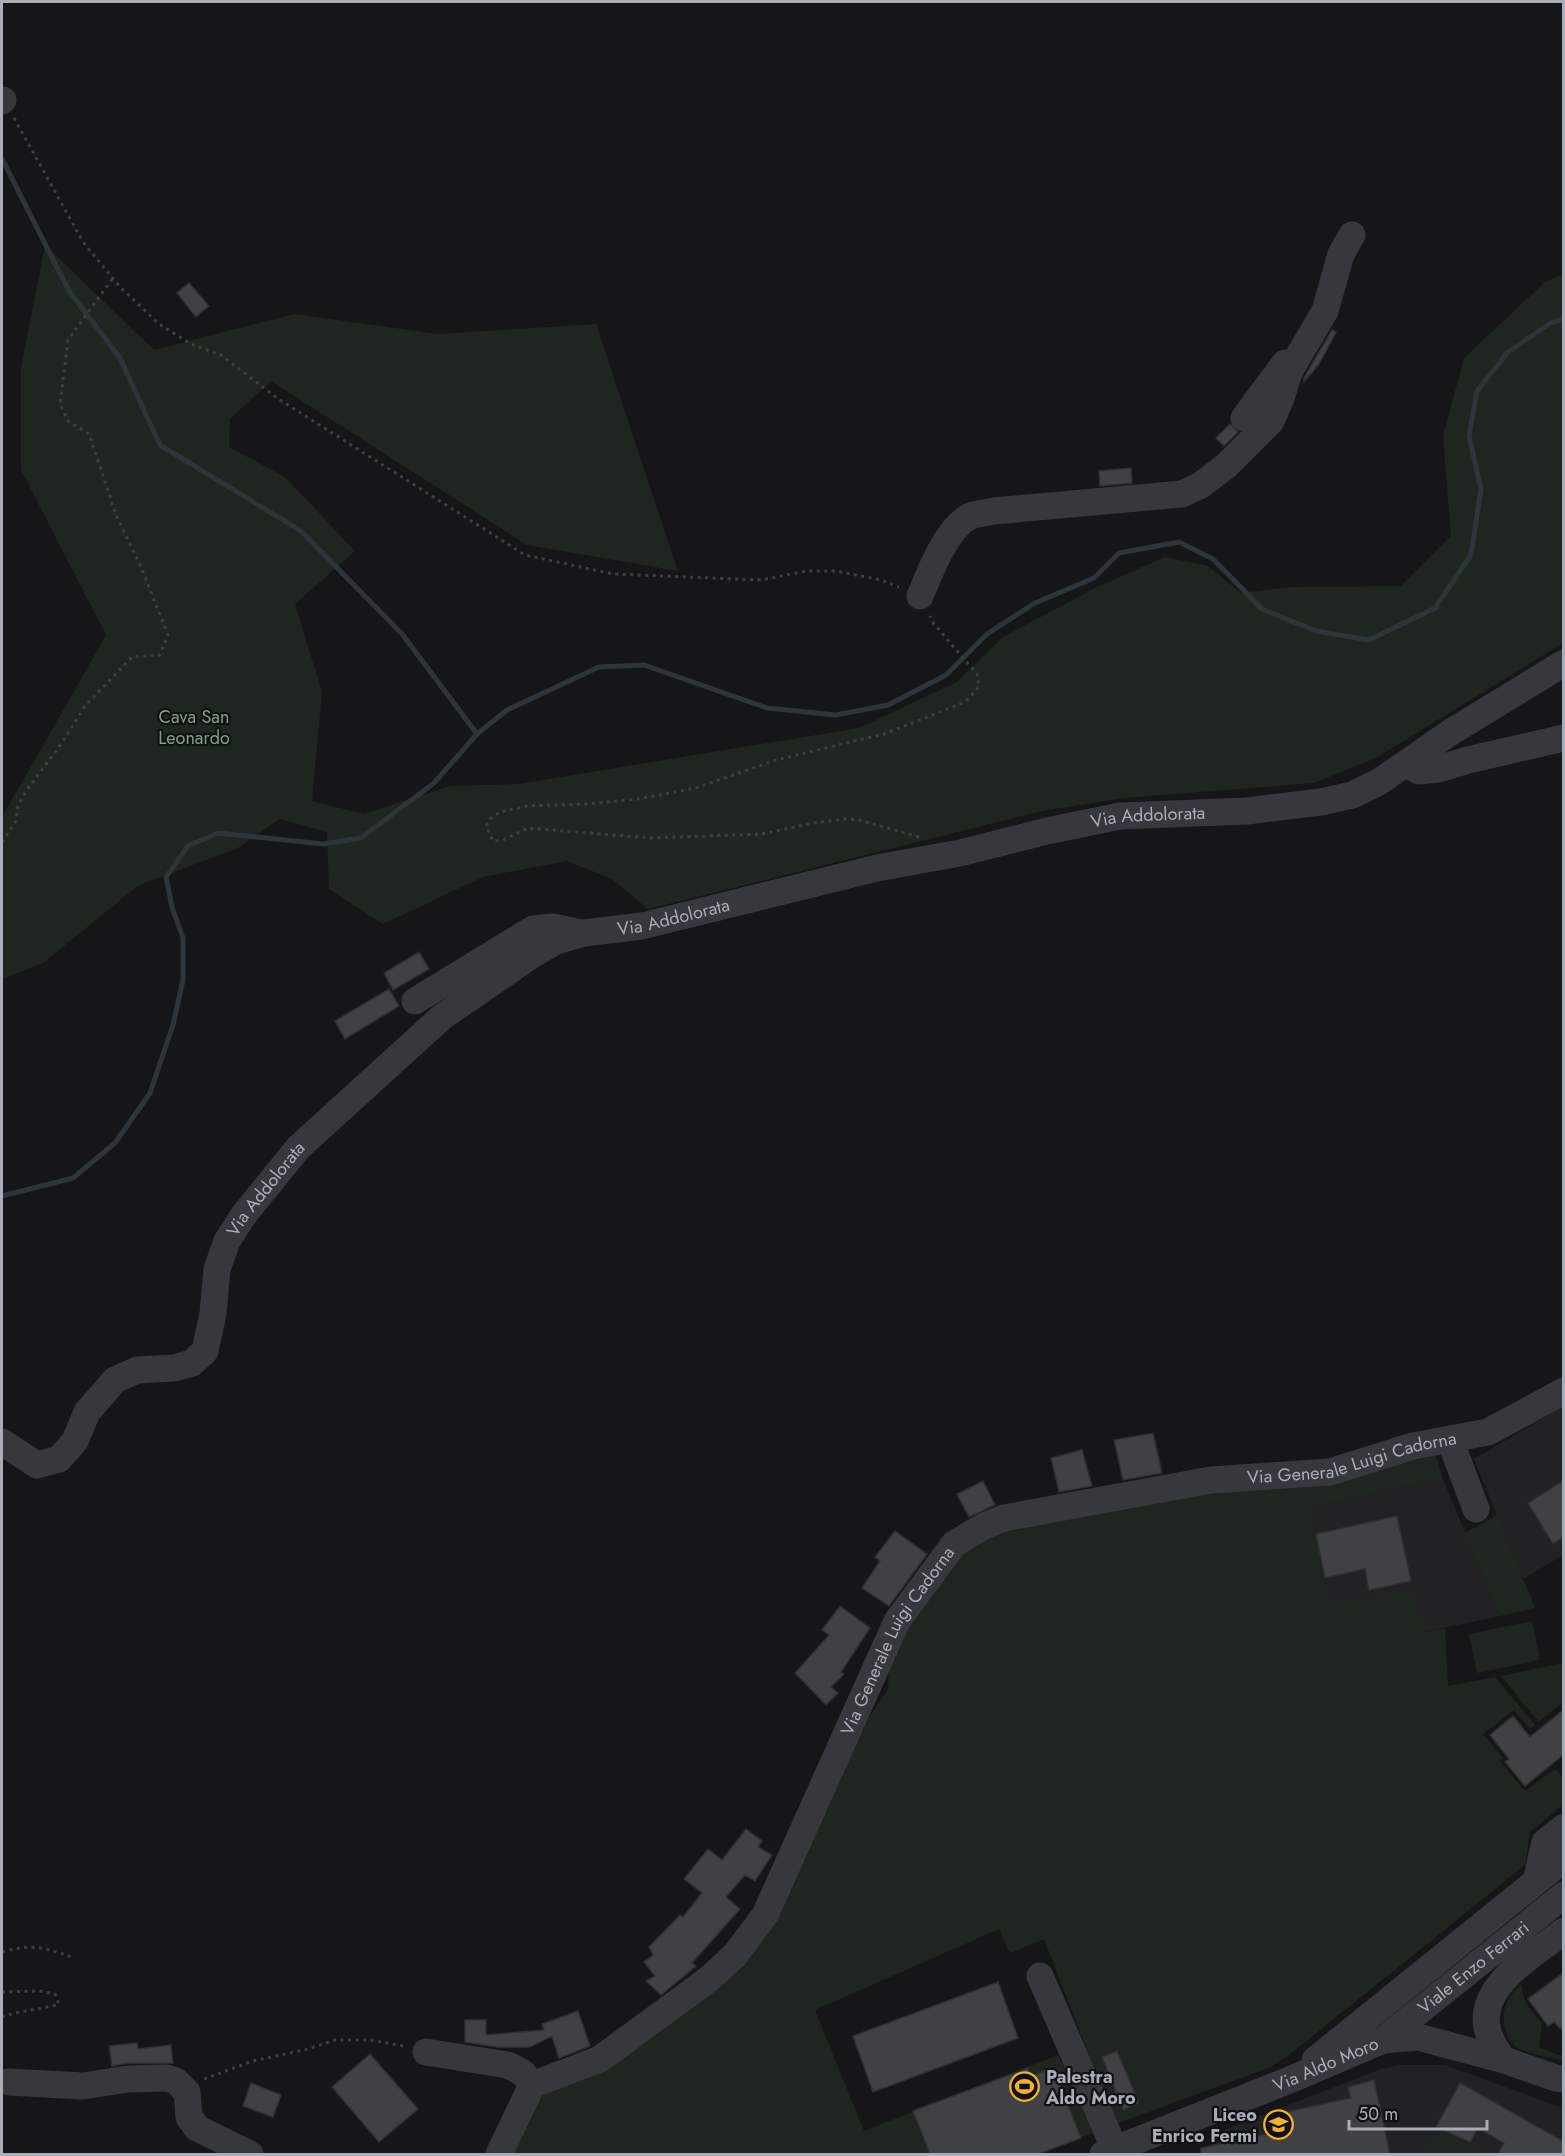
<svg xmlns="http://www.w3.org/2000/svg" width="1565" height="2156" font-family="Jost,sans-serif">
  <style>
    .built { fill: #222225 }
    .green { fill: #1e261f }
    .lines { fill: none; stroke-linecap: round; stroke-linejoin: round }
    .stream { stroke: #2c353c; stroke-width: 5 }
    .building { fill: #404145; stroke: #303034; stroke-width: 1.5 }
    .path { stroke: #3d3f44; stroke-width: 3; stroke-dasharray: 3 4.5; stroke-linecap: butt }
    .minor { stroke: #37383d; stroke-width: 27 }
    .labels { text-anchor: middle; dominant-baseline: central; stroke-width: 4.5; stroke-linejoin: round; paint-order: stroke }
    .park-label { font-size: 18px; fill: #7fa381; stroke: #111113 }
    .street-label { font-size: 18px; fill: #a8adb8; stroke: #111113 }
    .poi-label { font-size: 18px; font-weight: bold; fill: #a8adb8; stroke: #111113; text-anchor: start }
  </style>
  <rect width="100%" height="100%" fill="#161618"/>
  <path class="built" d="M1563 1407V1555L1523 1579 1474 1459Z
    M1443 1479 1500 1616 1339 1650 1311 1507Z
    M1399 2065H1445L1563 2108V2154H1212L1209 2136 1378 2070Z"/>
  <path class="green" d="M45 245 154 350 294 314 438 334 596 324 678 571 527 545 271 381 230 419 229 447 285 477 355 551 295 604 322 692 312 801 364 814 450 786 518 784 859 728 957 682 1003 637 1097 587 1165 557 1208 566 1241 593 1292 587 1401 586 1451 536 1443 436 1464 358 1545 282 1563 274V643L1376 758 1314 783 1125 798 1042 811 648 909 612 879 567 861 483 877 383 924 329 889 327 832 280 819 238 848 139 885 43 963 2 979V817L106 635 21 470V368Z
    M1429 1450 1436 1456 1443 1479 1311 1507 1331 1607 1413 1590 1422 1633 1445 1628 1448 1686 1495 1677 1535 1725 1530 1729 1514 1710 1483 1734 1503 1758 1500 1761 1525 1791 1555 1769 1562 1776 1563 1775V1805L1530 1832 1525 1865 1289 2055 1271 2067 1116 2124 1044 1939 1010 1953 999 1929 815 2010 864 2131 1058 2055 1093 2133 1038 2154H507L535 2098 706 1996 855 1738 888 1689 889 1660 915 1606 947 1567 988 1532Z
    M1497 1515 1535 1608 1500 1616 1465 1533Z
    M1532 1621 1540 1660 1477 1673 1469 1634Z
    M1563 1663V1702L1539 1722 1501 1676Z
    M1522 1984C1522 2002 1530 2010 1542 2023L1539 2047 1558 2055H1563V2061C1549 2057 1531 2055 1518 2048 1513 2046 1510 2039 1507 2034 1499 2014 1506 1997 1522 1984Z
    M1439 2130 1486 2154H1426Z"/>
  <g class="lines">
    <path class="stream" d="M2 159 69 291 120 358 160 445 301 531 402 634 477 734
      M2 1196 73 1178 115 1143 150 1093 173 1025 183 980V938L172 907 166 877 188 846 218 833 323 844 361 838 434 783 477 734 507 710 599 667 644 665 767 708 836 715 888 705 946 675 987 634 1035 603 1094 578 1119 553 1179 542 1213 559 1262 609 1316 631 1369 640 1435 608 1471 555 1481 489 1469 436 1477 391 1508 352 1549 324 1564 318"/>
  </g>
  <path class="building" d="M189 283 209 306 196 317 177 293Z
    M1332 330 1336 332 1319 364 1304 382V378Z
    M1230 424 1238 432 1224 446 1216 438Z
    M1131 468 1132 483 1100 486 1099 471Z
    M419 952 429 969 393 990 384 973Z
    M389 989 399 1006 345 1039 335 1021Z
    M1153 1433 1162 1473 1123 1480 1114 1440Z
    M1082 1450 1092 1486 1059 1492 1051 1458Z
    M983 1481 995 1505 969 1517 957 1494Z
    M1563 1481V1537L1553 1544 1528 1503Z
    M1397 1516 1411 1581 1369 1590 1365 1569 1325 1578 1316 1534Z
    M895 1531 927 1554 889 1606 862 1588 880 1561 875 1557Z
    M840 1606 870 1628 841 1672 844 1674 831 1687 838 1693 826 1705 795 1673 829 1635 822 1630Z
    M1563 1710V1755L1525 1786 1505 1762 1509 1759 1490 1735 1513 1716 1530 1737Z
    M746 1829 762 1841 758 1847 772 1855 755 1881 745 1875 726 1897 740 1909 692 1963 696 1966 661 1995 646 1981 655 1976 644 1962 653 1955 649 1947 680 1915 683 1917 702 1893 684 1879 708 1849 722 1860Z
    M1563 1973V2031L1554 2022 1548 2026 1528 1999Z
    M998 1982 1018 2038 873 2092 853 2036Z
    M578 2011 590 2046 559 2058 552 2036 530 2047H497L465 2042V2020H486V2035L544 2030 542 2024Z
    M137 2043 138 2049 171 2045 173 2063H128L112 2066 109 2046Z
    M1117 2051 1139 2103 1123 2110 1102 2057Z
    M370 2054 418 2109 379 2142 332 2087Z
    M1028 2068 1031 2076 1047 2070 1051 2079 1057 2077 1081 2138 1038 2154H930L913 2111Z
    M1374 2080 1390 2154H1201V2148L1271 2133 1268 2116 1351 2098 1348 2087Z
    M251 2083 281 2095 273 2117 243 2106Z
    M1460 2083 1563 2141V2154H1498L1504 2143 1478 2128 1470 2142 1436 2127Z"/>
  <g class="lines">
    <path class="path" d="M14 118 83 242 120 287 159 324 191 344 221 355 277 398 525 555 613 574 761 580 807 571H836L881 580 899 587
      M919 837 859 820 845 819 813 823 762 834 650 838 528 828 503 840 493 841 486 826 490 819 500 812 527 806 587 804 638 799 696 788 776 760 884 734 965 702 979 687 977 674 934 624 930 616
      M2 842 16 821 18 806 26 791 62 743 85 706 132 657 160 655 168 635 141 567 116 515 89 434 68 421 60 404 68 340 113 278
      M2 1952C34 1943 44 1948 75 1958
      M2 1992 39 1991 55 1994 59 2004C40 2010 21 2010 2 2017
      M204 2079 253 2061 308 2049 335 2040H370L404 2046"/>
    <g class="minor">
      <path d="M2 101 3 100"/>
      <path d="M1244 418 1285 363"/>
      <path d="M920 596C930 572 946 529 970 516 977 513 987 513 994 511L1182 494 1201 485 1226 466 1271 421 1281 398 1289 372 1325 311 1341 254 1352 235"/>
      <path d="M1407 764 1419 771 1438 769 1468 760 1564 738"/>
      <path d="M415 1001 533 929 553 927 577 932"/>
      <path d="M1450 1440 1476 1509"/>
      <path id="s1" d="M2 1442 37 1465 59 1459 75 1441 87 1412 115 1380 137 1370 174 1368 192 1363 205 1351 213 1314 217 1269 227 1241 243 1216 298 1148 442 1017 529 957 556 941 584 933 642 926 877 868 960 853 1047 831 1120 816 1247 811 1321 802 1352 795 1379 782 1451 732 1564 663"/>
      <path d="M1536 1881 1545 1842 1564 1827"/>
      <path d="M1040 1976 1115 2150"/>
      <path id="s2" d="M1383 2040 1564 1895"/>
      <path d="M426 2052 508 2065 523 2073 532 2085"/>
      <path d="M1315 2060 1564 1859"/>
      <path d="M1504 2060C1454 2000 1521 1964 1564 1931"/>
      <path d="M9 2082 83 2086 128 2079 167 2078 176 2081 187 2092 189 2117 197 2128 250 2154"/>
      <path id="s3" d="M499 2154 532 2085 600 2059 709 1979 735 1955 765 1915 897 1621 954 1544 984 1526 1004 1518 1211 1480 1330 1472 1413 1446 1488 1432 1564 1391"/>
      <path id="s4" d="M1103 2154 1292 2079 1383 2040 1418 2037 1504 2060 1556 2078 1564 2079"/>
    </g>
  </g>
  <defs>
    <symbol id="stadium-ring" viewBox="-11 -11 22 22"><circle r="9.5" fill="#111113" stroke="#f2b134" stroke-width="1.5"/><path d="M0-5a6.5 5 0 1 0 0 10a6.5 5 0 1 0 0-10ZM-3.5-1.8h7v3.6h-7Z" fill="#f2b134"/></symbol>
    <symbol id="school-ring" viewBox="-11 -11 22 22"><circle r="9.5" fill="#111113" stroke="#f2b134" stroke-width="1.5"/><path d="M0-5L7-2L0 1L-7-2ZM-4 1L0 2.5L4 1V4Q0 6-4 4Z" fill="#f2b134"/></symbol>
  </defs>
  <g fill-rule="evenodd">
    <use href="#stadium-ring" x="1008" y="2070" width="33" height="33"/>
    <use href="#school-ring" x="1262" y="2108" width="33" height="33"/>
  </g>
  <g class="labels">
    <g class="park-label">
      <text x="194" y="717">Cava San<tspan x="194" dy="21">Leonardo</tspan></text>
    </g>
    <g class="street-label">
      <text stroke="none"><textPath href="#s1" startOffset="1428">Via Addolorata</textPath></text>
      <text stroke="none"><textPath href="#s1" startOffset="942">Via Addolorata</textPath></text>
      <text stroke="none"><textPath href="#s1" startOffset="438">Via Addolorata</textPath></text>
      <text stroke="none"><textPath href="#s3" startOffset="1198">Via Generale Luigi Cadorna</textPath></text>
      <text stroke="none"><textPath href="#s3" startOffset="675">Via Generale Luigi Cadorna</textPath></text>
      <text stroke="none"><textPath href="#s2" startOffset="116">Viale Enzo Ferrari</textPath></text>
      <text stroke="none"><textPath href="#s4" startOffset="240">Via Aldo Moro</textPath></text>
    </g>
    <g class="poi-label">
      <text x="1046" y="2077">Palestra<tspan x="1046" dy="21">Aldo Moro</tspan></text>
      <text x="1257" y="2115" text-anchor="end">Liceo<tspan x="1257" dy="21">Enrico Fermi</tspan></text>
    </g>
  </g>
  <rect width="1565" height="2156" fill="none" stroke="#a8adb8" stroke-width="6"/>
  <path d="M1349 2120v9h138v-9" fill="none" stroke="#a8adb8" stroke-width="3"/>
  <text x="1358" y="2120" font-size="18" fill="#a8adb8" stroke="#111113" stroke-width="4.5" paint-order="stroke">50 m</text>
</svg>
